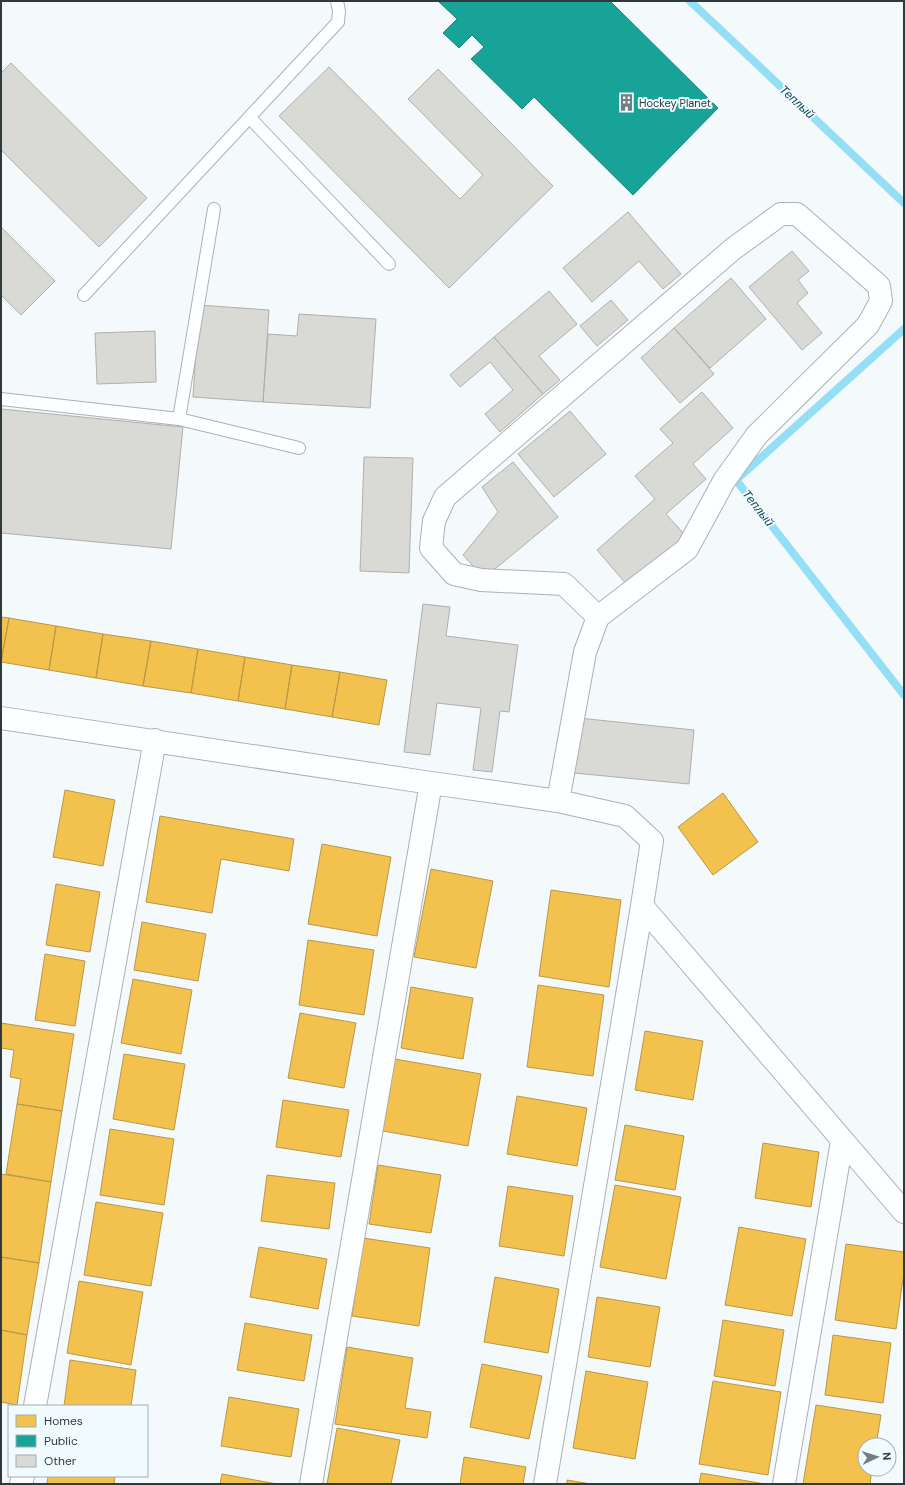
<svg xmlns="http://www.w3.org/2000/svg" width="905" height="1485" font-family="'DM Sans',sans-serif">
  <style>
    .homes { fill: #f2c14e; stroke: #b89849 }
    .public { fill: #17a398; stroke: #1e847d }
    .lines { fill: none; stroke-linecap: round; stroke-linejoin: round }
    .stream { stroke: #95dff6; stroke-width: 8 }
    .building { fill: #d9d9d6; stroke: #afafac }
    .lane-casing { stroke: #aab1b4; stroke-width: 14 }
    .street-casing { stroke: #aab1b4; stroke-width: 24 }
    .lane { stroke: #fdfeff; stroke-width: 12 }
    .street { stroke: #fdfeff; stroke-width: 22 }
    .labels { text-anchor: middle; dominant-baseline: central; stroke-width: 4; stroke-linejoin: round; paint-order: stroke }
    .poi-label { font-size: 11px; fill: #2f3a3d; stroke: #f0fbff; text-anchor: start }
    .water-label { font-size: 12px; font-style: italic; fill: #13414f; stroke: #f0fbff }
  </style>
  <rect width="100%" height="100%" fill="#f4fafc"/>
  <path class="homes" d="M1 617 9 618 1 662Z
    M9 618 56 626 49 670 1 662Z
    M56 626 103 634 96 678 49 670Z
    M103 634 151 641 143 686 96 678Z
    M151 641 198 649 191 693 143 686Z
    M198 649 245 657 238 701 191 693Z
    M245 657 292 665 285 709 238 701Z
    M292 665 340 672 332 717 285 709Z
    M340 672 387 680 379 725 332 717Z
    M65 790 115 800 103 866 53 857Z
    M723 793 758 842 713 875 678 827Z
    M160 816 294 839 289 871 221 859 212 913 146 902Z
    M322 844 391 857 377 936 308 924Z
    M431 869 493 881 476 968 414 957Z
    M56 884 100 892 90 952 46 945Z
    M551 890 621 900 609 987 539 976Z
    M142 922 206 934 198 981 134 970Z
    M308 940 374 950 364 1015 299 1005Z
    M45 954 85 961 75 1026 35 1020Z
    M133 979 192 990 181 1054 121 1043Z
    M538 985 604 995 593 1076 527 1067Z
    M411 987 473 998 463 1059 401 1048Z
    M300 1013 356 1023 344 1088 288 1078Z
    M1 1023 74 1034 62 1111 17 1104 21 1079 10 1077 14 1050 1 1048Z
    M645 1031 703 1041 693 1100 635 1090Z
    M124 1054 185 1064 174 1130 113 1119Z
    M395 1059 481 1074 468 1146 383 1131Z
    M517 1096 587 1108 577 1166 507 1154Z
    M283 1100 349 1110 341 1157 276 1147Z
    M17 1104 62 1111 51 1182 6 1174Z
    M625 1125 684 1136 675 1190 615 1180Z
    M110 1129 174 1139 164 1205 100 1195Z
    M763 1143 819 1152 811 1207 755 1198Z
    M378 1165 441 1175 431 1233 369 1224Z
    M1 1174 51 1182 39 1263 1 1257Z
    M267 1175 335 1183 329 1229 261 1221Z
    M615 1185 681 1197 666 1279 600 1267Z
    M508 1186 573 1196 564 1256 499 1246Z
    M96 1202 163 1213 151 1286 84 1275Z
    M739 1227 806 1239 792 1316 725 1305Z
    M363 1238 430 1248 419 1326 352 1316Z
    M846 1244 904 1252V1272L896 1329 835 1320Z
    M259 1247 327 1259 318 1309 250 1297Z
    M1 1257 39 1263 27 1335 1 1330Z
    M495 1277 559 1289 548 1353 484 1342Z
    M79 1281 143 1292 131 1365 67 1353Z
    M597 1297 660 1307 650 1367 588 1357Z
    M723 1320 784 1330 775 1386 714 1376Z
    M245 1323 312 1335 304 1381 237 1370Z
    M1 1330 27 1335 17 1405 1 1402Z
    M833 1335 891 1343 883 1403 825 1395Z
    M347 1347 413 1358 405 1408 431 1412 427 1438 335 1424Z
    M70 1360 136 1370 131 1406H64Z
    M482 1364 542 1376 529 1439 470 1427Z
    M586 1371 648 1382 635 1459 573 1448Z
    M713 1381 781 1392 768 1475 699 1464Z
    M229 1397 299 1409 291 1457 221 1446Z
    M816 1405 881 1415 876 1445H865V1469H872L870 1484H803Z
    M337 1428 400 1440 391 1484H327Z
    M464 1457 526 1467 523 1484H460Z
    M701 1473 765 1484H699Z
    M222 1474 277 1484H220Z
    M48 1476H115L114 1484H47Z
    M567 1480 591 1484H567Z"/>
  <path class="public" d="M438 1H610L718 108 633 195 534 97 522 109 471 59 484 47 472 35 459 48 443 33 457 19Z"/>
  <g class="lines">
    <path class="stream" d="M690 1 904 203
      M904 329 736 480 904 695"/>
  </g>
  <path class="building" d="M11 63 147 198 99 247 1 150V73Z
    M329 67 460 199 483 175 408 99 438 69 553 186 449 288 279 116Z
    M628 212 681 274 663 289 639 261 592 302 563 268Z
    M1 227 55 281 21 315 1 295Z
    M792 251 809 271 798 280 808 293 797 303 822 333 802 350 749 287Z
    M731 278 766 319 710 368 674 328Z
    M549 291 577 324 539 356 560 380 543 394 494 337Z
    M611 300 628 320 597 346 580 326Z
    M199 305 269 310 263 402 193 397Z
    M299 314 376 319 370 408 263 402 268 334 297 336Z
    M674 328 714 374 680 403 641 358Z
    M155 331 156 382 97 384 95 333Z
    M494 337 543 394 500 432 485 414 513 390 490 362 460 387 450 375Z
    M702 392 733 428 693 464 706 479 666 514 686 536 628 586 597 550 655 499 635 476 673 443 660 429Z
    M1 409 183 427 171 549 1 533Z
    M570 411 606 454 554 497 518 454Z
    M364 457 413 458 409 573 360 571Z
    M513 462 558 517 484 578 463 555 498 512 482 487Z
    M423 604 450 607 446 636 518 645 509 712 500 711 492 772 473 770 481 708 437 703 430 755 404 752Z
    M579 718 694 730 689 784 574 773Z"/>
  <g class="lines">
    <defs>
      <path id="lane" d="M250 118 389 264
        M84 295C168 204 254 113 338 22L339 11 337 1
        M1 399 179 419 299 448
        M179 419 214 209"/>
      <path id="street" d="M1 718 431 783 558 801 625 816 652 841 642 906 904 1212
        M558 801 585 652 598 617 687 549 724 481 757 435 868 325 881 301 879 286 797 214H781L733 249 445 497 434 521 431 548 454 574 481 580 564 584 598 617
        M35 1406 155 740
        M21 1484 23 1476
        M311 1484 431 783
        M545 1484 642 906
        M784 1484 842 1141"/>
    </defs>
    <use href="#lane" class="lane-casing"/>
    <use href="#street" class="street-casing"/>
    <use href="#lane" class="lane"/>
    <use href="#street" class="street"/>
  </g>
  <defs>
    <symbol id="building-bare" viewBox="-9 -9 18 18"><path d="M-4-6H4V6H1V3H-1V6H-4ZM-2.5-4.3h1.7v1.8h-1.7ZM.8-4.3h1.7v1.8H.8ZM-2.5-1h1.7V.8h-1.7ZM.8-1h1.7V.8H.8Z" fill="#747d80" stroke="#f0fbff" stroke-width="2.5" paint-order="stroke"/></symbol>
  </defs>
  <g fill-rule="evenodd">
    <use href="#building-bare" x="614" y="90" width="25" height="25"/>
  </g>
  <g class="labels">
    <g class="poi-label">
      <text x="639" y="103">Hockey Planet</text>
    </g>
    <g class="water-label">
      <text transform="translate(797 102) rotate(43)">Теплый</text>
      <text transform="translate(758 508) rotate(52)">Теплый</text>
    </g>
  </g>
  <rect width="905" height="1485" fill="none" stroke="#2f3a3d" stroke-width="4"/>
  <rect x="8" y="1405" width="140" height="72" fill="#f0fbff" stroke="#a3aeb1"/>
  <rect x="16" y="1415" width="20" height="12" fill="#f2c14e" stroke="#a3aeb1"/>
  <text x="44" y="1425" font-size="12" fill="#2f3a3d">Homes</text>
  <rect x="16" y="1435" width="20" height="12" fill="#17a398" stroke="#a3aeb1"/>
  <text x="44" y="1445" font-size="12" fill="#2f3a3d">Public</text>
  <rect x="16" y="1455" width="20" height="12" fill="#d9d9d6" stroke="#a3aeb1"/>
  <text x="44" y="1465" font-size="12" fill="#2f3a3d">Other</text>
  <g transform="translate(877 1457) rotate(86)"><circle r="19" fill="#f0fbff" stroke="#a3aeb1"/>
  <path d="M0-3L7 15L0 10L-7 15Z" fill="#747d80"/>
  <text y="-6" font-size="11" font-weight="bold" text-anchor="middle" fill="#2f3a3d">N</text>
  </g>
</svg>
